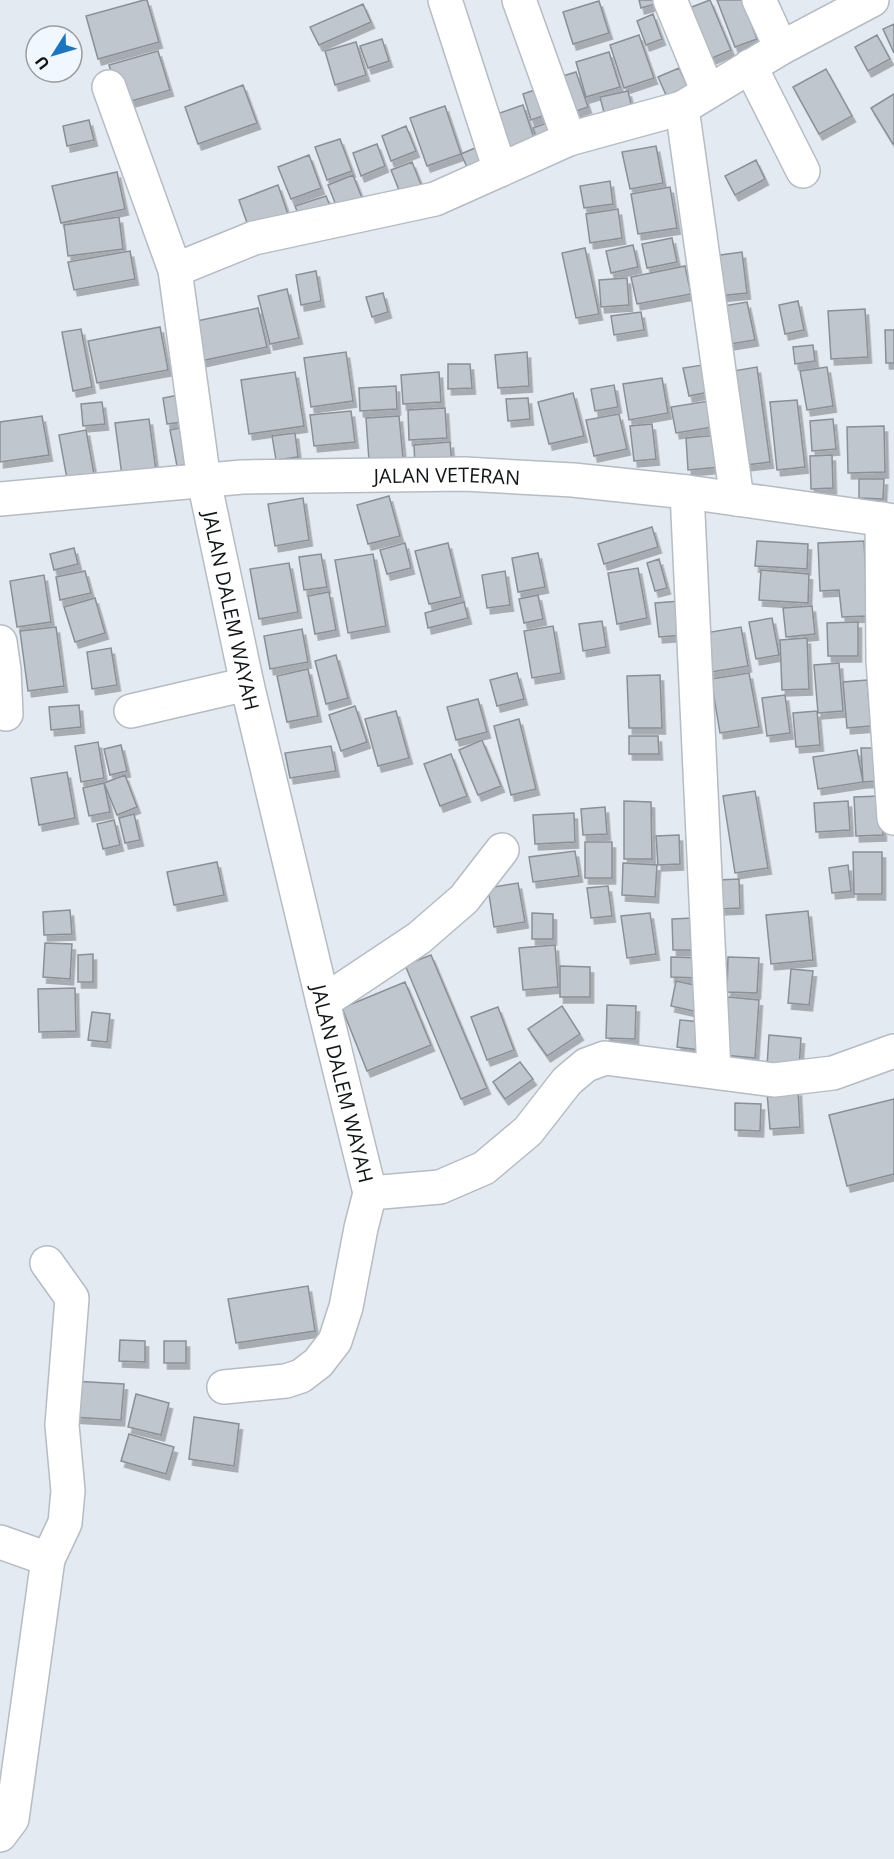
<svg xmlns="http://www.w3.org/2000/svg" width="894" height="1859" font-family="'Open Sans',sans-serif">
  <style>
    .building { fill: #bfc6cd; stroke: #8a9097; stroke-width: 1.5; filter: url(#shadow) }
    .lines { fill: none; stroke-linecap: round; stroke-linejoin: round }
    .minor-casing { stroke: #b5bcc3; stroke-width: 36 }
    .minor { stroke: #fff; stroke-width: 33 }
    .labels { text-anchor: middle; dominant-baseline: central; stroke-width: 4.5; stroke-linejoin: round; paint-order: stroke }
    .street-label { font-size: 20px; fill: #121517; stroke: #f0f7ff }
  </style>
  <defs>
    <filter id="shadow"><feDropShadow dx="3.5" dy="6" stdDeviation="0" flood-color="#0004"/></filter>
  </defs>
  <rect width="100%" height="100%" fill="#e3eaf1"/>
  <path class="building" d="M144 0H147L159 42 98 59 86 16Z
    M639 0H658L659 3 641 8Z
    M710 0 731 50 705 61 684 10Z
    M717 0H742L757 39 735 47Z
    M599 1 609 33 573 44 563 12Z
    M363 4 371 22 319 45 310 27Z
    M653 14 662 39 646 45 637 21Z
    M894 24V53L883 29Z
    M639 35 654 78 624 88 610 45Z
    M877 35 890 59 868 71 855 47Z
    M382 39 389 61 368 68 360 46Z
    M356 42 366 75 335 85 325 51Z
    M158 51 170 90 121 104 109 65Z
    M609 52 620 87 586 97 576 62Z
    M679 68 691 94 670 104 658 77Z
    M826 69 852 116 819 134 793 87Z
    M576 72 588 107 565 115 553 79Z
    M243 85 257 123 198 144 185 107Z
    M546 86 554 112 531 120 523 94Z
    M628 91 633 113 606 120 600 97Z
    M894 94V143L893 144 871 108Z
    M523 105 537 147 505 158 491 116Z
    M445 106 461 154 427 166 410 118Z
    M558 119 539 145 533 128Z
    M89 120 94 140 67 146 63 126Z
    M406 126 416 151 391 161 382 136Z
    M340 139 352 171 327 180 315 147Z
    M377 144 385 166 361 176 353 153Z
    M482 145 493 170 472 178 461 154Z
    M656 146 663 183 630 189 622 152Z
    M309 155 321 188 291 199 278 167Z
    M756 160 765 179 735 195 725 176Z
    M412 162 422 187 401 195 391 170Z
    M117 172 125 209 61 223 52 186Z
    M353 175 364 203 339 213 328 185Z
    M610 181 613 204 584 208 580 186Z
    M278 185 290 220 251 234 239 200Z
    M670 187 677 228 638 234 631 194Z
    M326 196 333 213 302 224 295 206Z
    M618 209 622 238 590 243 586 214Z
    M119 217 123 249 68 256 64 225Z
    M672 238 677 262 647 268 642 244Z
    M633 245 638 267 611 273 606 251Z
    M585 248 599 314 576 318 562 253Z
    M130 251 135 279 74 290 68 262Z
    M742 252 747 293 718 296 713 256Z
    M685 266 691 294 637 304 631 277Z
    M316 271 321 301 301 305 296 275Z
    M627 278 629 305 601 307 599 280Z
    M287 289 299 338 270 344 258 296Z
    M383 293 388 312 372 317 366 297Z
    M798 301 804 330 785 334 779 305Z
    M747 302 755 340 730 344 723 306Z
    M258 308 267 347 196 362 187 323Z
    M865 309 868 357 831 359 828 311Z
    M641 312 644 330 614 335 611 316Z
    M160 327 168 370 97 383 88 341Z
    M81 329 92 387 73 391 62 332Z
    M885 330H894V363H886Z
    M813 345 815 361 795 364 793 347Z
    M346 352 353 401 311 407 304 358Z
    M527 352 529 386 498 388 495 355Z
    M448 364H470L472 388 448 389Z
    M709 364 714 391 689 396 683 368Z
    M757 367 770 462 746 465 733 371Z
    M827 367 833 406 807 410 800 371Z
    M295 372 304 426 249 434 241 380Z
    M439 372 441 402 403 404 401 375Z
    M662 378 668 413 629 420 623 384Z
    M614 385 618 407 595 411 591 389Z
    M396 386 397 409 360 411 359 388Z
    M573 393 584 436 549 444 538 402Z
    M179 395 183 422 167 424 163 398Z
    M528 398 530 419 508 421 506 399Z
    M797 400 805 467 777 470 770 402Z
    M709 401 713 427 676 433 671 407Z
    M102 402 105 424 83 426 81 404Z
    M445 408 447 438 409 440 408 410Z
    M351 411 355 442 314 446 310 415Z
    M619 414 627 449 594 456 586 420Z
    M42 416 49 455 0 462V422Z
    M399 416 403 458 369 461 366 418Z
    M149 419 156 471 122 476 115 423Z
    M833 419 836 449 812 451 810 421Z
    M652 424 656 459 634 461 630 426Z
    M884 426 885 472 848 473 847 427Z
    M184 427 192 464 177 466 170 430Z
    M86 430 94 474 67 479 59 435Z
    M295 433 298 457 276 460 272 436Z
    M718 435 720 467 688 470 686 438Z
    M450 442 452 465 415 467 414 445Z
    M832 455 833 488 811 489 810 456Z
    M859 479H884L883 499 859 498Z
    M389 496 400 536 368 544 357 505Z
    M303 498 309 540 275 546 268 504Z
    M652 527 658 547 604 564 598 544Z
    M757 541 808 544 807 569 755 566Z
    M864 541 868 616 842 617 839 590 820 591 818 543Z
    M405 543 411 568 387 574 380 550Z
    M448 543 461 597 429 604 415 551Z
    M74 548 78 564 54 570 50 554Z
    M538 553 545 587 518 592 512 558Z
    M321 554 327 587 304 590 299 557Z
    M373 554 386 626 348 633 335 560Z
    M659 559 667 588 655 591 647 563Z
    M289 563 298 612 259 619 250 569Z
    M638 568 647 618 617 624 608 573Z
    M761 570 809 574 808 603 759 600Z
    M85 571 91 593 60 600 56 577Z
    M505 571 510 605 487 608 482 575Z
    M44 575 51 622 17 627 10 581Z
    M329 592 336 630 315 634 308 596Z
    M538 595 543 619 524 623 519 599Z
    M95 598 105 633 75 642 64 607Z
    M680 601 684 635 659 637 655 603Z
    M464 602 468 618 428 628 425 613Z
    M812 606 815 634 786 637 783 608Z
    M772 618 779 655 756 659 749 622Z
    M602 621 606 647 583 651 579 624Z
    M858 622V656H828L827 623Z
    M553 626 561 673 532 678 524 631Z
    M56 627 64 686 28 691 20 631Z
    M741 627 748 666 705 673 699 634Z
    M302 629 308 662 270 669 264 636Z
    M807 638 809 689 782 690 780 640Z
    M111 648 117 685 92 689 87 652Z
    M336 655 348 698 326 704 315 661Z
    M839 663 843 711 818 713 814 665Z
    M308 669 318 716 287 722 277 676Z
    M517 673 524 699 497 706 490 680Z
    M749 673 759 727 720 733 711 679Z
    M660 675 662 728H629L627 676Z
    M867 680 871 726 847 728 843 682Z
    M785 695 790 733 767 736 762 698Z
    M478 699 487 732 456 740 447 707Z
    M79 705 81 727 51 730 49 707Z
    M355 706 367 742 341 751 329 715Z
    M396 711 409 758 378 766 365 719Z
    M817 711 820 745 796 747 793 713Z
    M519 719 536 789 511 795 494 726Z
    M629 736H658L659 754H629Z
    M482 740 501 786 478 795 459 750Z
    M98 742 104 778 81 782 75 746Z
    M121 745 127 771 110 775 104 749Z
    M331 746 336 771 290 778 285 753Z
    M861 748H878L880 781 863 782Z
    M857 750 863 782 818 789 813 757Z
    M451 754 467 796 440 806 424 764Z
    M67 772 75 818 39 825 31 778Z
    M125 775 137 807 117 815 104 783Z
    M104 783 110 812 89 816 83 788Z
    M755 791 768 868 735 873 723 796Z
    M881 796 883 835 856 836 854 797Z
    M624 801 651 802 652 859H624Z
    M848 801 850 830 816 832 814 803Z
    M605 807 607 834 583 835 581 809Z
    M574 813 575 842 535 844 533 815Z
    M134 814 140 840 125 843 119 818Z
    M114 820 120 845 103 849 97 824Z
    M679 835 680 864 658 865 656 836Z
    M585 842H612V878H585Z
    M575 851 579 876 533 882 529 857Z
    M853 852H882V894H854Z
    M217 862 224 895 174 905 167 872Z
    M623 863 657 865 655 897 622 895Z
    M848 865 851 891 832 893 829 868Z
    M739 879 740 908 719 909 717 880Z
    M518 883 525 922 494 927 488 888Z
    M608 886 612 916 591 918 587 888Z
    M70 910 72 934 44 935 43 912Z
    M808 911 813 960 771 964 766 915Z
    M532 913 553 914V939H532Z
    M650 913 656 954 627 958 621 916Z
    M693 918 694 950H673L672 919Z
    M45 943 72 944 70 979 43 977Z
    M555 945 558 987 523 990 519 948Z
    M93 954V982H78V955Z
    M431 955 487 1088 461 1099 405 965Z
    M671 957 700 958 699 978 671 977Z
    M728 957 759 958 757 993 727 992Z
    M560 966 590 967V997H560Z
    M791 969 813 971 809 1005 788 1003Z
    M676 981 703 987 698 1012 671 1006Z
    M405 982 431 1045 367 1071 342 1008Z
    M75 988 76 1031 39 1032 38 989Z
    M728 997 759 1000 755 1058 723 1055Z
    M607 1005 636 1006 635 1039 606 1038Z
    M562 1006 580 1034 547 1056 528 1029Z
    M498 1007 514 1050 487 1060 471 1017Z
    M92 1012 110 1014 107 1042 88 1040Z
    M680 1020 703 1022 700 1050 677 1047Z
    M769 1035 801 1038 799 1068 767 1066Z
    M520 1062 533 1079 505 1099 493 1082Z
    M798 1090 800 1127 770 1129 767 1092Z
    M894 1099V1174L847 1186 829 1115Z
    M735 1103 761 1104 760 1131 735 1130Z
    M308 1286 315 1331 236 1343 228 1299Z
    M120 1340 145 1341V1362L119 1361Z
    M164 1341H186V1363H164Z
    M73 1381 124 1384 121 1420 71 1417Z
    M136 1394 169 1403 161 1435 128 1427Z
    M194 1417 239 1424 234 1466 189 1459Z
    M129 1434 174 1447 166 1474 121 1461Z"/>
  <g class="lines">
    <defs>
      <g id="minor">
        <path d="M445 0 500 170"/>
        <path d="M519 0 569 139"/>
        <path d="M670 0 708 92"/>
        <path d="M759 0 781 48"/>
        <path d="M750 66 803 171"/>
        <path id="s1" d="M109 87 175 270 204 481 247 684 323 1002 370 1193 440 1187 484 1168 528 1131 567 1081 586 1065 605 1058 774 1080 833 1073 894 1051"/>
        <path d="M682 108 781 48 872 0"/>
        <path d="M175 270 254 238 435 199 569 139 682 108 737 499"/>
        <path d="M687 492 714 1071"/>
        <path id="s2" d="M0 499 242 477 464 474 573 480 687 492 894 521"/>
        <path d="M882 519 883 660 894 818"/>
        <path d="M0 642 4 670 6 714"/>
        <path d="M131 711 247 684"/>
        <path d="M323 1002 419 938 464 899 502 850"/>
        <path d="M47 1263 72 1298 62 1425 68 1491 65 1523 48 1559"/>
        <path d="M224 1387 286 1381 301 1376 318 1363 335 1341 346 1307 361 1228 370 1193"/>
        <path d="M0 1542 48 1559 12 1819 0 1835"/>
      </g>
    </defs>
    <use href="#minor" class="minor-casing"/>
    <use href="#minor" class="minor"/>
  </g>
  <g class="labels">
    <g class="street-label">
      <text stroke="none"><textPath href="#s2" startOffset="448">JALAN VETERAN</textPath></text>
      <text stroke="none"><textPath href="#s1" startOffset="540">JALAN DALEM WAYAH</textPath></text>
      <text stroke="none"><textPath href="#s1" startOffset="1026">JALAN DALEM WAYAH</textPath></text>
    </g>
  </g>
  <g transform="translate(54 54) rotate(233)"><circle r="28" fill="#f0f7ff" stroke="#979da2" stroke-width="1.5"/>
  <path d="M0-4.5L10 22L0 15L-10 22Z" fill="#1a75c2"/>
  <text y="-9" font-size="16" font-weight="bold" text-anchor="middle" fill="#121517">U</text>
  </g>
</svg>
